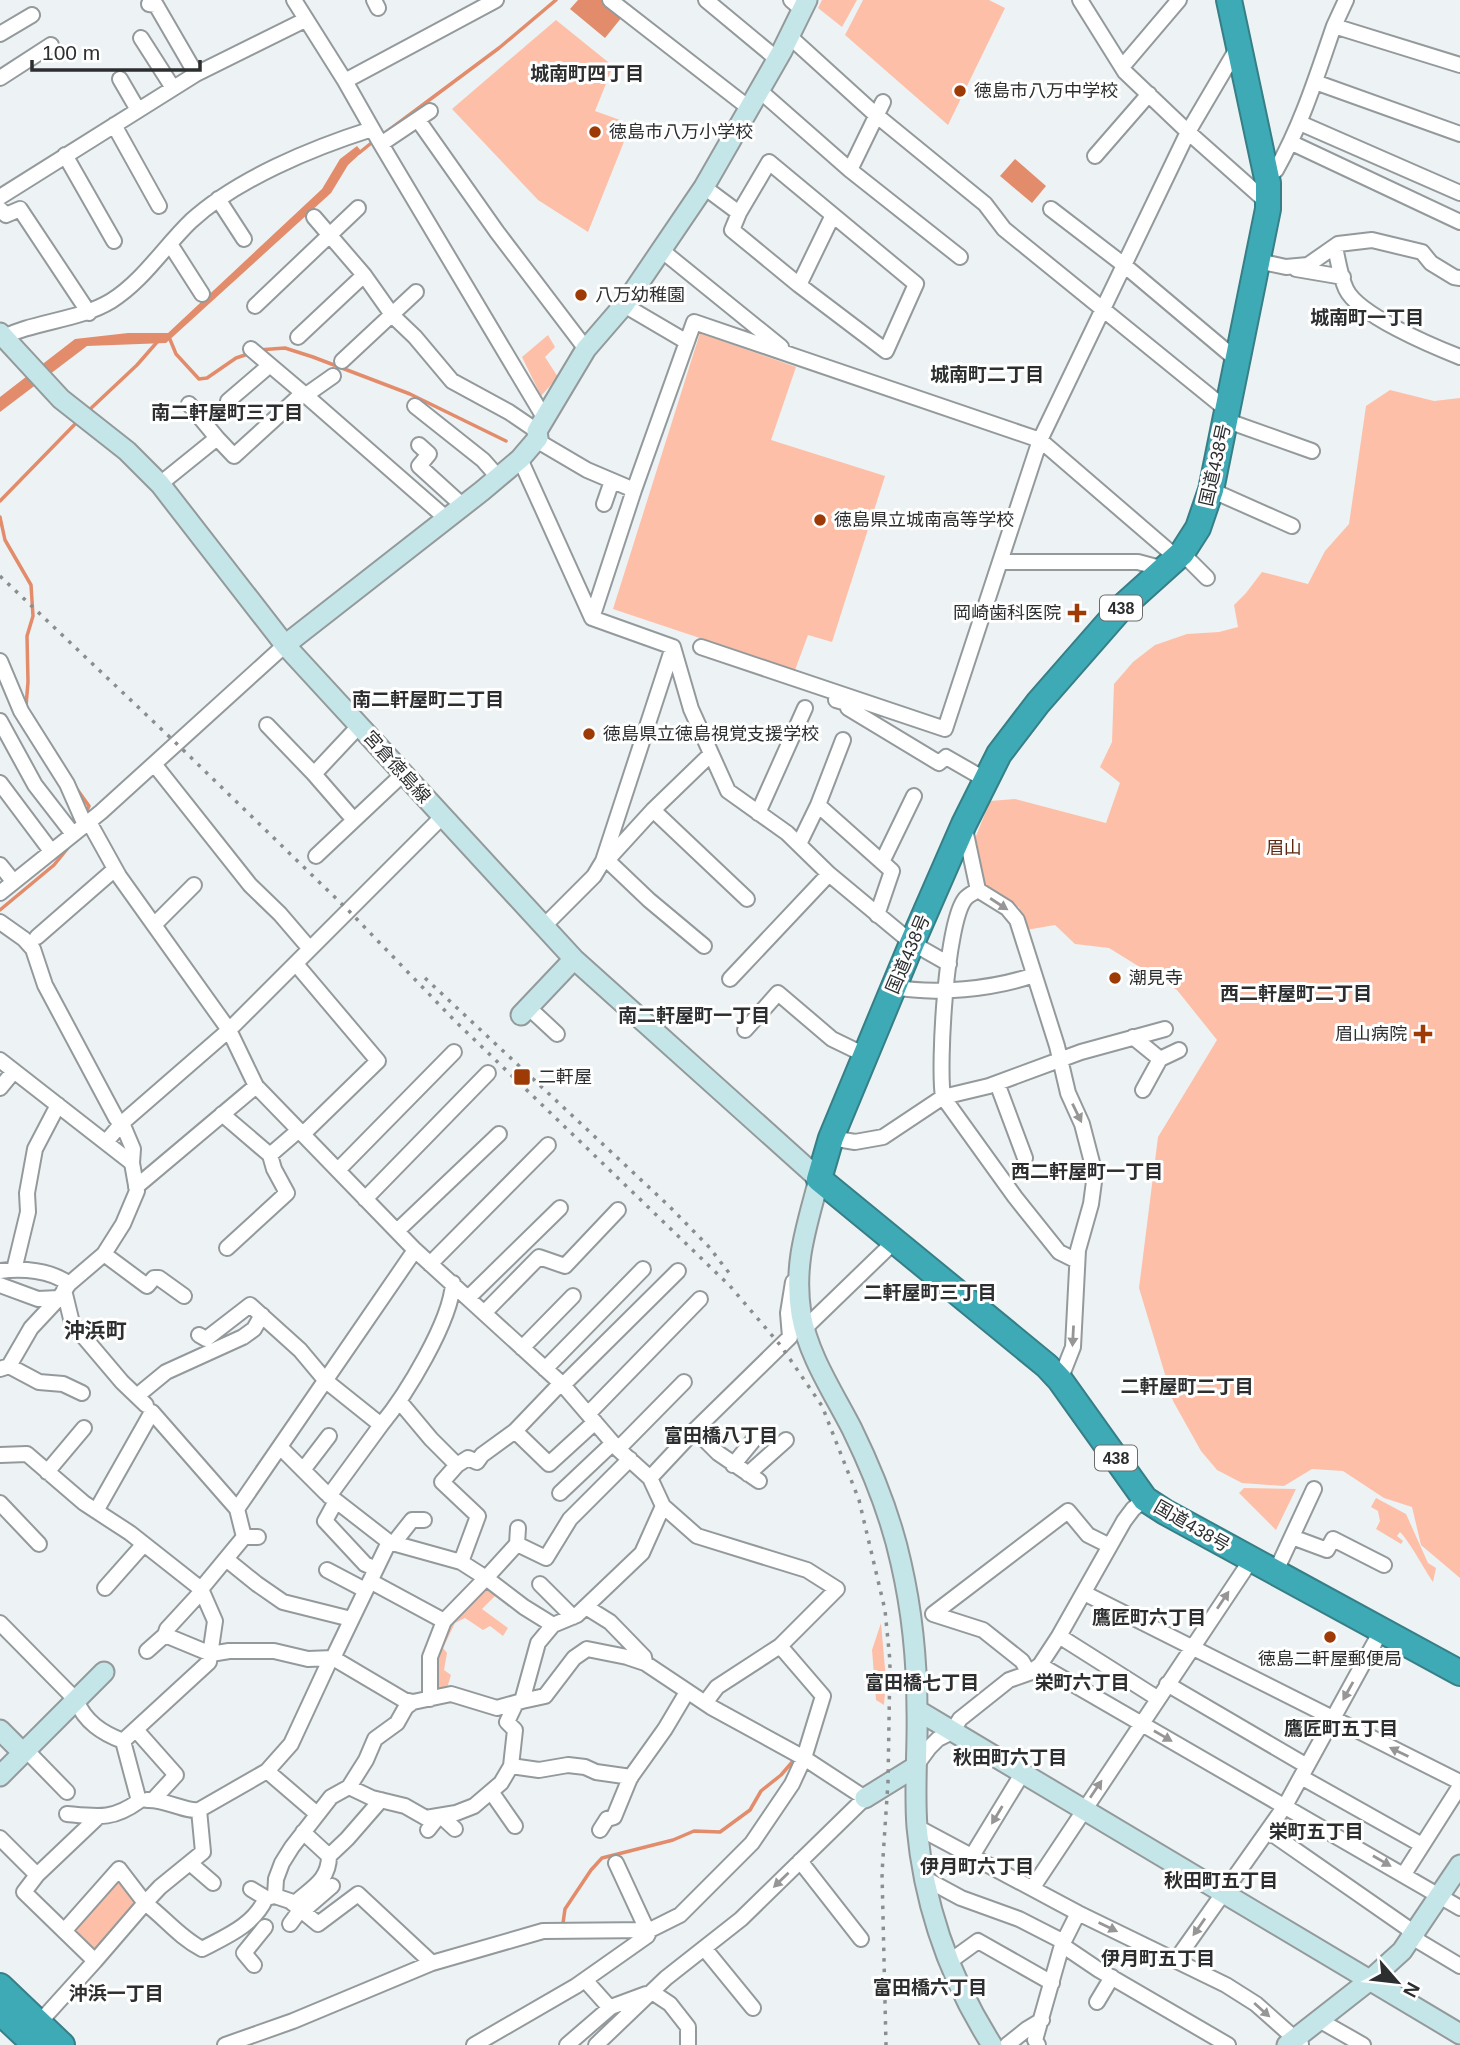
<svg xmlns="http://www.w3.org/2000/svg" width="1460" height="2045" font-family="Helvetica,'Noto Sans JP',sans-serif">
  <style>
    .green { fill: #febfa8 }
    .water { fill: #e38c6b }
    .lines { fill: none; stroke-linecap: round; stroke-linejoin: round }
    .stream { stroke: #e38c6b; stroke-width: 3.5 }
    .street-casing { stroke: #949a9b; stroke-width: 18 }
    .secondary-casing { stroke: #949a9b; stroke-width: 23 }
    .highway-casing { stroke: #377f87; stroke-width: 28 }
    .street { stroke: #fff; stroke-width: 14 }
    .secondary { stroke: #c5e6e9; stroke-width: 19 }
    .highway { stroke: #3daab6; stroke-width: 24 }
    .rail { stroke: #8a8e8f; stroke-width: 3.5; stroke-dasharray: 3.5 7; stroke-linecap: butt }
    .oneway { fill: #969697 }
    .poi-dot { fill: #9e3a05; stroke: #fff; stroke-width: 2.5 }
    .labels { text-anchor: middle; dominant-baseline: central; stroke-width: 6; stroke-linejoin: round; paint-order: stroke }
    .shield { fill: #fff; stroke: #6b6d6d; stroke-width: 2 }
    .shield-label { font-size: 16px; font-weight: bold; fill: #2c2e2f }
    .poi-label { font-size: 18px; fill: #2c2e2f; stroke: #fff; text-anchor: start }
    .street-label { font-size: 18px; fill: #2c2e2f; stroke: #fff }
    .park-label { font-size: 18px; fill: #5e2710; stroke: #fff }
    .neighbourhood-label { font-size: 19px; font-weight: bold; fill: #2c2e2f; stroke: #fff }
    .quarter-label { font-size: 21px; font-weight: bold; fill: #2c2e2f; stroke: #fff }
  </style>
  <rect width="100%" height="100%" fill="#edf3f4"/>
  <path class="green" d="M822 0H857L842 27 818 8Z
    M863 0H989L1005 8 948 125 845 35Z
    M556 20 613 66 595 111 631 124 588 232 538 200 452 109Z
    M700 333 796 367 771 440 885 476 832 642 808 635 795 670 613 609Z
    M548 335 555 347 545 357 558 377 541 396 522 357Z
    M1390 390 1434 401 1460 398V1578L1421 1545 1412 1507 1384 1498 1343 1471 1312 1469 1284 1486 1242 1483 1217 1470 1201 1451 1173 1401 1139 1288 1158 1137 1217 1040 1177 990 1109 948 1075 944 1055 925 1026 930 1019 907 983 892 972 846 990 801 1015 799 1106 823 1120 783 1100 767 1112 742 1114 684 1133 662 1155 645 1187 634 1219 632 1238 627 1234 605 1246 593 1262 572 1308 584 1325 551 1349 524 1366 406Z
    M1244 1488 1296 1489 1276 1530 1239 1493Z
    M1376 1498 1406 1514 1428 1563 1436 1568 1433 1582C1424 1569 1410 1542 1400 1532L1397 1536 1403 1541 1401 1544 1376 1529 1380 1521 1378 1511 1371 1507Z
    M488 1583 499 1592 482 1609 508 1628 503 1636 490 1626 483 1630 465 1618 455 1623 443 1648 447 1653 444 1670 451 1675 447 1688 434 1689C433 1669 435 1639 447 1623 459 1608 475 1596 488 1583Z
    M881 1623 886 1680 884 1705 876 1700 872 1650Z
    M119 1876 140 1903 95 1955 71 1931Z"/>
  <path class="water" d="M578 0H602L622 17 605 38 570 9Z
    M357 146 362 152 348 165 331 193 166 343 87 346 0 412V397L75 339 128 333H168L322 189 340 159Z
    M1015 159 1046 186 1032 203 1000 176Z"/>
  <g class="lines">
    <path class="stream" d="M381 136 499 48 556 0
      M359 153 375 140
      M169 337 176 354 199 379 207 378 236 358 251 353
      M258 350 285 348 313 357 410 394 506 441
      M87 412 137 365 158 341
      M0 501 79 420
      M0 517 5 540 31 585 33 616 27 636 28 682 26 706
      M47 740 60 760
      M74 785 89 806 86 813
      M0 910 54 865 72 843
      M563 1923 565 1909 591 1870 602 1858 673 1840 694 1831 720 1832 750 1810 761 1791 781 1775 794 1760"/>
    <defs>
      <path id="street" d="M294 0 345 81 378 139 545 419
        M374 0 378 8
        M610 0 749 108
        M706 0 777 59
        M791 0 803 10
        M1080 0 1125 72 1188 132 1268 203
        M149 4 156 5 196 74
        M1334 26 1346 0
        M0 34 32 15
        M789 36 876 115 985 204 1004 229 1227 410
        M141 38 173 88
        M1122 67 1179 0
        M0 78 51 45
        M120 79 138 110
        M345 81 496 0
        M1315 82 1460 134
        M759 90 850 170 960 257
        M418 120 497 232 586 349
        M1300 123 1460 193
        M114 125 159 206
        M1292 143 1460 222
        M381 144 430 111
        M65 155 114 241
        M1095 156 1149 94
        M850 170 883 102
        M1265 172 1276 170C1302 124 1317 75 1334 26L1460 65
        M704 187 739 213 769 162 916 284 886 351 799 285 732 230 739 213
        M0 197 196 74 305 20
        M218 199 244 239
        M0 209 6 215 20 209 89 313
        M1051 209 1124 265 1238 361
        M314 217 364 275 393 316 415 337 452 381 509 412 537 431
        M170 244 202 294
        M1335 247C1338 260 1340 276 1346 289 1358 315 1432 346 1460 357
        M660 249 781 347
        M1258 261 1286 267 1308 265 1338 244 1372 240 1422 252 1431 263 1454 277 1460 278
        M1296 269 1343 277
        M799 285 832 217
        M624 305 687 342
        M255 306 358 208
        M298 337 364 275
        M0 339C33 321 78 321 111 301 143 281 164 247 191 221 237 179 312 148 372 129
        M251 349 303 393
        M342 361 416 292
        M306 395 333 376
        M228 401 270 365
        M189 404 217 438
        M415 406 483 460 498 477
        M1225 420 1312 451
        M536 440 587 470 634 490
        M419 445 429 454 419 466 463 506
        M520 459 592 618 634 490 694 322 1040 440 1177 558
        M160 484 217 438 234 456 303 393 447 519
        M1211 490 1292 526
        M604 504 612 481
        M1182 553 1207 578
        M1001 562H1138L1164 569
        M592 618 673 647 691 709 728 791 787 833 829 874 912 943 949 964
        M701 647 945 729 1040 440 1188 132 1238 47
        M0 661 21 711 67 784 85 825
        M836 700 850 704 848 708 939 763 946 757 986 780
        M0 721 35 785 73 834
        M267 725 314 774
        M154 764 250 885 280 914 310 949
        M0 783 51 851
        M818 805 843 740
        M653 810 747 899
        M758 813 805 708
        M354 820 314 774 359 726
        M965 829 978 890 1007 908 1017 920 1057 1046 1068 1093 1082 1124 1095 1174 1091 1204 1078 1250 1073 1347 1060 1380
        M799 844 818 805 892 871 877 915
        M316 856 403 774
        M604 860 610 857 653 810 711 754
        M607 860 649 900 704 946
        M882 862 914 796
        M0 865 13 881
        M0 893 101 812 285 645
        M0 922 24 939 33 949 45 985 116 1118 122 1123 133 1149 132 1163 137 1191 123 1224 104 1254 69 1284 59 1298 38 1299 0 1285
        M154 925 194 885
        M544 926 594 876 603 861 673 647
        M37 937 115 869
        M296 964 378 1061 303 1134
        M730 979 829 874
        M894 987C935 995 994 989 1034 975
        M528 1007 557 1034
        M745 1030 778 993 832 1039 865 1055
        M1133 1037 1160 1059 1143 1090
        M1160 1059 1179 1050
        M0 1060 132 1163
        M997 1083 1025 1158
        M0 1088 14 1071
        M222 1114 270 1155
        M831 1138 855 1142 883 1137 943 1097C938 1065 946 923 965 899 968 895 975 892 978 890
        M106 1142 122 1123 229 1030 442 817
        M338 1170 454 1052
        M136 1187 256 1086
        M365 1199 488 1073
        M397 1231 499 1134
        M227 1248 287 1193 274 1169 270 1155 299 1130
        M104 1254 147 1286 154 1278H159L184 1296
        M1077 1261 1059 1252 1015 1197 943 1097 989 1086 1081 1052 1165 1029
        M430 1264 548 1145
        M14 1270 28 1212 27 1193 35 1149 58 1105
        M0 1271C22 1268 51 1270 69 1284
        M64 1290 72 1323 122 1382 146 1405
        M468 1298 560 1208
        M484 1313 539 1257 565 1266 618 1210
        M804 1329 895 1241
        M199 1335 206 1339 250 1305 300 1350 326 1381 381 1425C406 1395 451 1321 453 1283
        M522 1348 573 1296
        M9 1366 39 1382 63 1384 82 1393
        M0 1369 9 1366 31 1328 59 1298
        M545 1369 643 1269
        M561 1383 515 1431 549 1464 595 1422
        M563 1385 678 1271
        M138 1395 166 1372 243 1337 254 1329 262 1315
        M400 1402 431 1439 457 1465 468 1458 477 1462 482 1455 515 1431
        M588 1414 700 1299
        M695 1430 718 1453 759 1481
        M280 1447 326 1493 389 1542 333 1658 404 1700 413 1702 451 1694 497 1708 522 1701 538 1643 553 1625 577 1615 642 1553 663 1506 650 1478 618 1449 563 1385 415 1250
        M618 1449 684 1382
        M0 1455 27 1454 84 1503 130 1533 201 1589
        M457 1465 442 1482 478 1516 461 1562
        M733 1465 756 1437
        M303 1470 329 1436
        M47 1472 84 1428
        M748 1474 786 1440
        M650 1478 695 1430 790 1337 788 1313 793 1282
        M560 1493 613 1443
        M329 1496 381 1425
        M336 1501 325 1521 365 1564 376 1569
        M0 1503 39 1544
        M96 1511 152 1412 237 1509
        M244 1537H258
        M1292 1537 1327 1550 1333 1539 1384 1565
        M389 1542 461 1562 486 1578 517 1544 518 1528
        M393 1544 412 1520H424
        M517 1544 546 1558 570 1519 630 1459
        M226 1559 257 1584 283 1602 351 1619
        M327 1570 365 1590
        M1275 1573 1314 1489
        M370 1581 444 1621
        M540 1584 573 1617
        M105 1588 144 1544
        M202 1591 167 1629 165 1635 211 1654 229 1651H274L308 1659 333 1658
        M1084 1593 1460 1782
        M586 1607 610 1622 644 1657 645 1662
        M0 1623 76 1700C85 1722 102 1733 123 1741L209 1662 215 1621 201 1589 244 1537 237 1509 415 1250 256 1086 229 1030 119 876 89 822
        M1059 1636 1157 1698
        M147 1651 165 1635
        M1040 1665 1460 1908
        M1029 1673 1022 1661 983 1630 933 1614 1068 1511 1088 1535 1110 1546
        M1167 1684 1307 1766
        M430 1699V1657L444 1621 486 1578 524 1607 553 1625
        M522 1701 545 1696 574 1658 587 1649 627 1657 645 1663 711 1707 804 1758 865 1798 741 1919 666 1978 596 2045
        M705 1703 717 1687 780 1646
        M137 1731 176 1775 153 1800
        M26 1750 67 1792
        M511 1766 539 1770 568 1765 585 1767 596 1772 631 1777
        M915 1767 929 1748 938 1739 952 1732 960 1719 1009 1680 1029 1673 1040 1665 1059 1636 1124 1521 1133 1509 1145 1499
        M267 1771 317 1814
        M1301 1777 1422 1845
        M349 1787 366 1760 375 1739 397 1723 406 1707 413 1702
        M492 1793 515 1826
        M147 1800C165 1799 186 1812 199 1810
        M67 1814C98 1817 113 1820 139 1801L123 1741
        M441 1816 455 1829
        M917 1827 1078 1913 1226 1985 1256 2004 1301 2044
        M428 1830 439 1816
        M600 1830 607 1819 614 1817 630 1778 665 1729 687 1692
        M1268 1831 1406 1927 1420 1942 1460 1966
        M303 1832 329 1856 347 1839 381 1800
        M0 1838 37 1875
        M972 1856 1022 1774
        M800 1861 861 1939
        M616 1863 647 1930
        M191 1864 213 1883
        M1404 1874 1460 1786
        M924 1878 961 1898 1019 1919 1064 1942
        M1033 1887 1251 1560
        M251 1889 266 1898
        M275 1896 266 1898C254 1925 227 1936 202 1949 179 1937 165 1918 145 1903L160 1887 203 1852 199 1810 267 1771 291 1744 330 1660
        M294 1904C311 1888 329 1881 329 1856
        M303 1911 332 1886
        M290 1924 301 1909
        M65 1930 119 1869 145 1903 95 1961
        M1062 1945 1078 1913
        M704 1948 753 2008
        M1176 1960 1285 1806 1381 1631
        M949 1962 978 1941 1052 1983
        M432 1963 358 1894 318 1924 290 1901 275 1896 276 1879 282 1863 292 1847 331 1797 349 1787 372 1798 405 1806 426 1818 456 1813 474 1806 501 1783 511 1766 515 1730 507 1722 516 1703
        M254 1965 244 1953 265 1927
        M585 1980 610 2008
        M652 1992 670 2004 688 2027V2045
        M1097 2002 1112 1977
        M1319 2020 1363 2045
        M39 2023 95 1961 24 1892 37 1875 98 1817
        M225 2045 293 2021 432 1963 543 1931 650 1930
        M474 2045 576 1986 647 1936 650 1930 680 1915 752 1843 792 1784 804 1758 823 1696 780 1646 837 1589 807 1570 697 1536 663 1506
        M567 2045 611 2007 646 1994
        M1007 2045 1027 2029 1042 2020
        M1038 2045 1035 2040 1062 1945 1099 1970 1228 2045"/>
      <path id="secondary" d="M0 333 61 399 127 451 160 484 285 645 574 959 819 1179C807 1226 793 1263 801 1314 808 1355 833 1392 852 1429 873 1472 891 1517 901 1563 912 1611 917 1662 917 1710 918 1749 914 1788 917 1827 924 1905 950 1979 992 2045
        M285 645 482 491 520 459 538 438 537 431 586 349 624 305 704 187 782 51 807 0
        M521 1015 574 959
        M917 1710 1460 2034
        M0 1730 23 1753
        M0 1776 104 1672
        M865 1798 915 1767
        M1287 2045 1370 1980 1402 1951 1460 1865"/>
      <path id="highway" d="M1229 0 1268 183V209L1211 490 1198 528 1182 553 1122 607 1038 703 999 754 964 824 912 943 831 1138 819 1179 1047 1366 1060 1380 1145 1499 1165 1512 1460 1673
        M0 1986 62 2045
        M0 2012 35 2045"/>
    </defs>
    <use href="#street" class="street-casing"/>
    <use href="#secondary" class="secondary-casing"/>
    <use href="#highway" class="highway-casing"/>
    <use href="#street" class="street"/>
    <use href="#secondary" class="secondary"/>
    <use href="#highway" class="highway"/>
    <path class="rail" d="M0 576 177 744 349 911 454 1020 730 1286 781 1346 822 1406 859 1500 885 1610 890 1661 888 1782 882 1873 886 2045
      M425 978 669 1206 709 1247 733 1278"/>
  </g>
  <defs><path id="oneway-solid" d="M-6-.8H1V-3.2L6.5 0L1 3.2V.8H-6Z" transform="scale(1.75)"/></defs>
  <g class="oneway">
    <use href="#oneway-solid" transform="translate(999 904) rotate(33)"/>
    <use href="#oneway-solid" transform="translate(1077 1113) rotate(64)"/>
    <use href="#oneway-solid" transform="translate(1073 1336) rotate(93)"/>
    <use href="#oneway-solid" transform="translate(1223 1600) rotate(-56)"/>
    <use href="#oneway-solid" transform="translate(1348 1691) rotate(119)"/>
    <use href="#oneway-solid" transform="translate(1163 1736) rotate(30)"/>
    <use href="#oneway-solid" transform="translate(1399 1752) rotate(-154)"/>
    <use href="#oneway-solid" transform="translate(1096 1789) rotate(-56)"/>
    <use href="#oneway-solid" transform="translate(997 1815) rotate(121)"/>
    <use href="#oneway-solid" transform="translate(1382 1861) rotate(30)"/>
    <use href="#oneway-solid" transform="translate(781 1880) rotate(136)"/>
    <use href="#oneway-solid" transform="translate(1108 1927) rotate(26)"/>
    <use href="#oneway-solid" transform="translate(1199 1927) rotate(125)"/>
    <use href="#oneway-solid" transform="translate(1262 2010) rotate(42)"/>
  </g>
  <g class="poi-dot">
    <circle cx="960" cy="91" r="7"/>
    <circle cx="595" cy="132" r="7"/>
    <circle cx="581" cy="295" r="7"/>
    <circle cx="820" cy="520" r="7"/>
    <path d="M1073.5 602.5h7v7h7v7h-7v7h-7v-7h-7v-7h7z"/>
    <circle cx="589" cy="734" r="7"/>
    <circle cx="1115" cy="978" r="7"/>
    <path d="M1419.5 1023.5h7v7h7v7h-7v7h-7v-7h-7v-7h7z"/>
    <rect x="513" y="1068" width="18" height="18" rx="3.5"/>
    <circle cx="1330" cy="1637" r="7"/>
  </g>
  <g class="labels">
    <g class="shield">
      <rect x="1100" y="595.5" width="42" height="25" rx="5"/>
      <rect x="1095" y="1445.5" width="42" height="25" rx="5"/>
    </g>
    <g class="shield-label">
      <text x="1121" y="608">438</text>
      <text x="1116" y="1458">438</text>
    </g>
    <g class="poi-label">
      <text x="974" y="91">徳島市八万中学校</text>
      <text x="609" y="132">徳島市八万小学校</text>
      <text x="595" y="295">八万幼稚園</text>
      <text x="834" y="520">徳島県立城南高等学校</text>
      <text x="1061" y="613" text-anchor="end">岡崎歯科医院</text>
      <text x="603" y="734">徳島県立徳島視覚支援学校</text>
      <text x="1129" y="978">潮見寺</text>
      <text x="1407" y="1034" text-anchor="end">眉山病院</text>
      <text x="538" y="1077">二軒屋</text>
      <text x="1330" y="1659" text-anchor="middle">徳島二軒屋郵便局</text>
    </g>
    <g class="street-label">
      <text transform="translate(1215 465) rotate(-77)">国道438号</text>
      <text transform="translate(397 767) rotate(48)">宮倉徳島線</text>
      <text transform="translate(908 954) rotate(-67)">国道438号</text>
      <text transform="translate(1192 1526) rotate(30)">国道438号</text>
    </g>
    <g class="park-label">
      <text x="1284" y="848">眉山</text>
    </g>
    <g class="neighbourhood-label">
      <text x="587" y="73">城南町四丁目</text>
      <text x="1367" y="317">城南町一丁目</text>
      <text x="987" y="374">城南町二丁目</text>
      <text x="227" y="412">南二軒屋町三丁目</text>
      <text x="428" y="699">南二軒屋町二丁目</text>
      <text x="1296" y="993">西二軒屋町二丁目</text>
      <text x="694" y="1015">南二軒屋町一丁目</text>
      <text x="1087" y="1171">西二軒屋町一丁目</text>
      <text x="930" y="1292">二軒屋町三丁目</text>
      <text x="1187" y="1386">二軒屋町二丁目</text>
      <text x="721" y="1435">富田橋八丁目</text>
      <text x="1149" y="1617">鷹匠町六丁目</text>
      <text x="922" y="1682">富田橋七丁目</text>
      <text x="1082" y="1682">栄町六丁目</text>
      <text x="1341" y="1728">鷹匠町五丁目</text>
      <text x="1010" y="1757">秋田町六丁目</text>
      <text x="1316" y="1831">栄町五丁目</text>
      <text x="977" y="1866">伊月町六丁目</text>
      <text x="1221" y="1880">秋田町五丁目</text>
      <text x="1158" y="1958">伊月町五丁目</text>
      <text x="930" y="1987">富田橋六丁目</text>
      <text x="116" y="1993">沖浜一丁目</text>
    </g>
    <g class="quarter-label">
      <text x="95" y="1330">沖浜町</text>
    </g>
  </g>
  <g transform="translate(1397 1982) rotate(118)" stroke="#ffffff" stroke-width="5" paint-order="stroke">
  <path d="M0-5L12 26L0 18L-12 26Z" fill="#2c2e2f"/>
  <text y="-10" font-size="19" font-weight="bold" text-anchor="middle" fill="#2c2e2f">N</text>
  </g>
  <path d="M32 60v10h168v-10" fill="none" stroke="#2c2e2f" stroke-width="3.5"/>
  <text x="42" y="60" font-size="21" fill="#2c2e2f" stroke="#ffffff" stroke-width="5" paint-order="stroke">100 m</text>
</svg>
